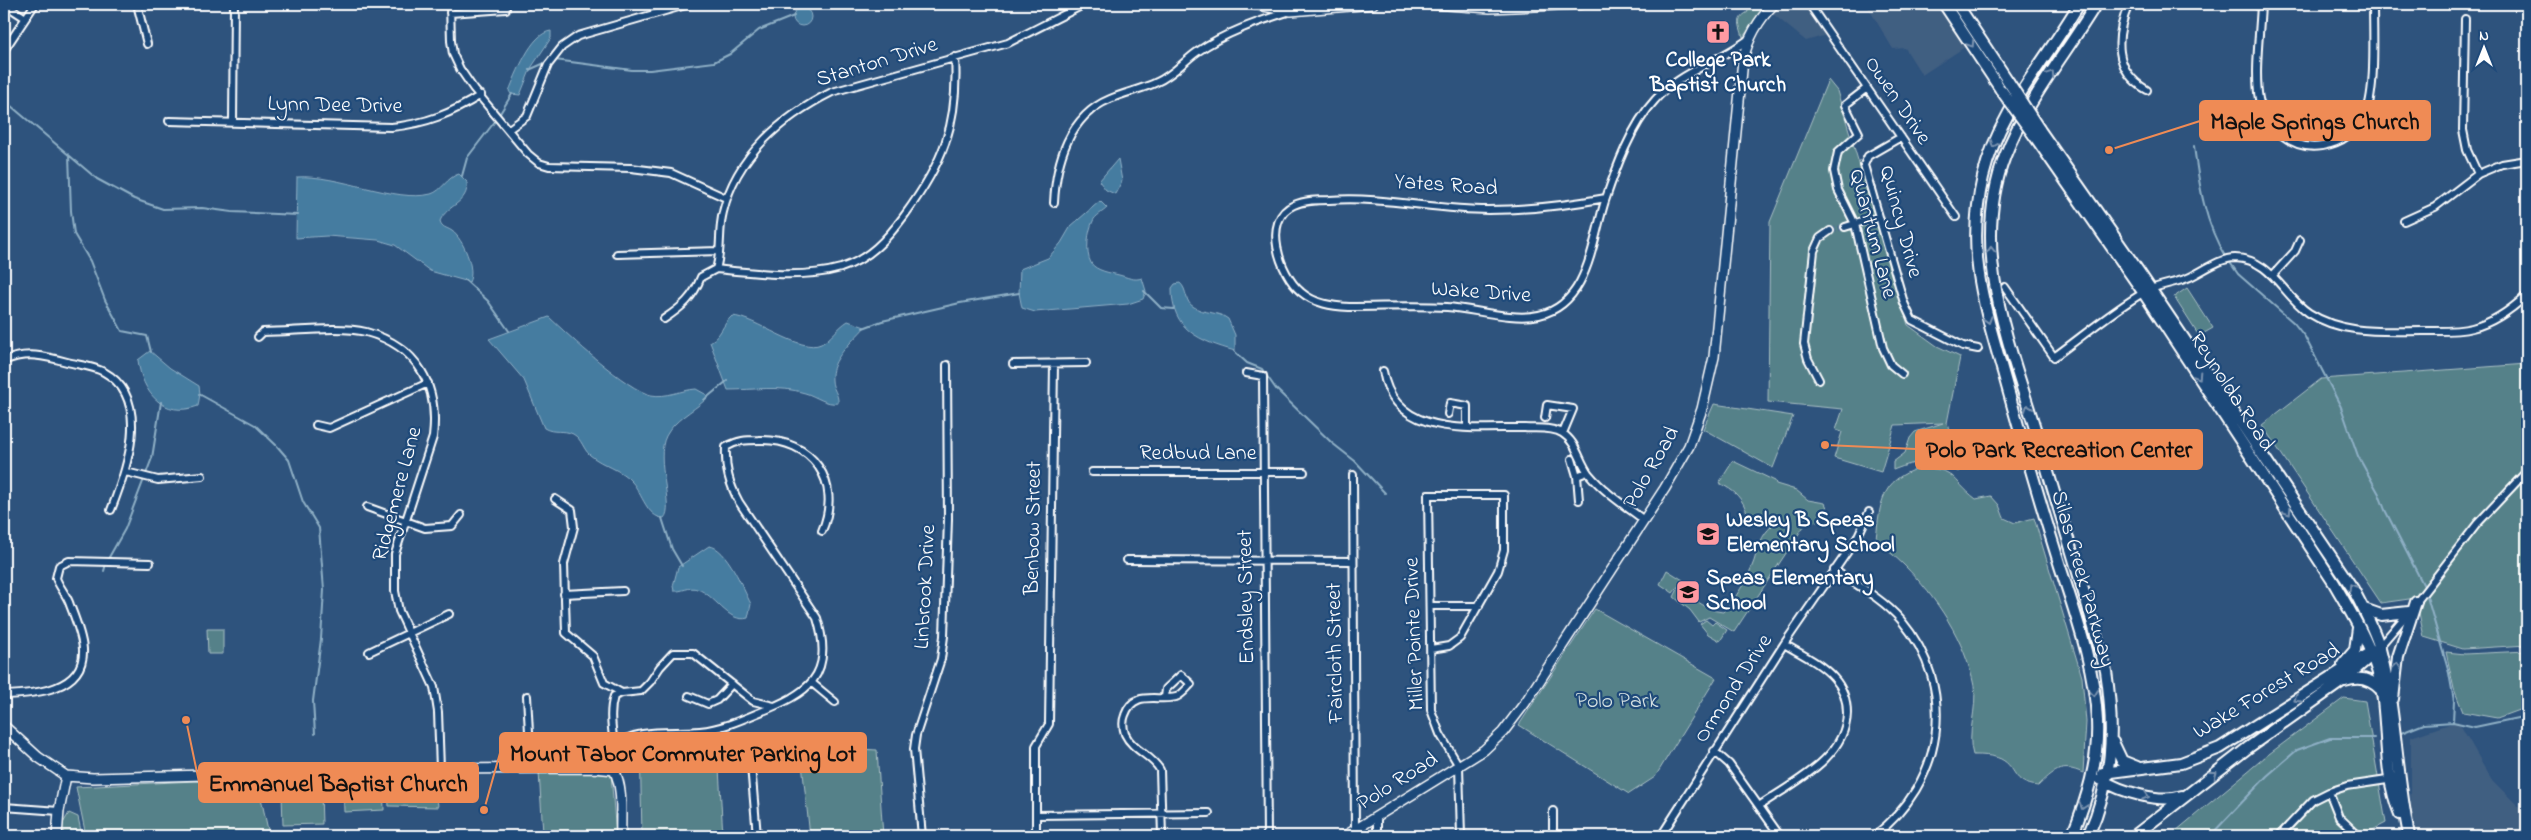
<svg xmlns="http://www.w3.org/2000/svg" width="2531" height="840" font-family="'Indie Flower',sans-serif">
  <style>
    .built { fill: #405e81 }
    .green { fill: #558189; stroke: #aac0c4 }
    .water { fill: #447ba0; stroke: #8fb0c6 }
    .lines { fill: none; stroke-linecap: round; stroke-linejoin: round }
    .stream { stroke: #8fb0c6; stroke-width: 2 }
    .street-tunnel { stroke: #4d6d90; stroke-width: 6; stroke-dasharray: 6 3; stroke-linecap: butt }
    .street-casing { stroke: #fff; stroke-width: 10 }
    .secondary-casing { stroke: #fff; stroke-width: 12 }
    .primary-casing { stroke: #fff; stroke-width: 14 }
    .street { stroke: #1f4a7a; stroke-width: 6 }
    .secondary { stroke: #1f4a7a; stroke-width: 9 }
    .primary { stroke: #1f4a7a; stroke-width: 10 }
    .primary-bridge-casing { stroke: #fff; stroke-width: 14; stroke-linecap: butt }
    .primary-bridge { stroke: #1f4a7a; stroke-width: 10 }
    .oneway { stroke: #7992af }
    .labels { text-anchor: middle; dominant-baseline: central; stroke-width: 4.5; stroke-linejoin: round; paint-order: stroke }
    .poi-label { font-size: 22px; font-weight: bold; fill: #fff; stroke: #1f4a7a; text-anchor: start }
    .street-label { font-size: 22px; fill: #fff; stroke: #1f4a7a }
    .park-label { font-size: 22px; fill: #d4e0e2; stroke: #1f4a7a }
    .leader { fill: none; stroke: #ef8b55; stroke-width: 2 }
    .callout-dot { fill: #ef8b55; stroke: #1f4a7a; stroke-width: 2 }
    .callout { fill: #ef8b55; stroke: #ef8b55; stroke-width: 2 }
    .callout-label { font-size: 24px; text-anchor: middle; font-weight: bold; fill: #111 }
  </style>
  <rect width="100%" height="100%" fill="#2e537d"/>
  <filter id="ink" filterUnits="userSpaceOnUse"><feTurbulence type="fractalNoise" baseFrequency=".02" numOctaves="2"/><feDisplacementMap in="SourceGraphic" scale="10" xChannelSelector="R" yChannelSelector="G"/><feConvolveMatrix kernelMatrix="1 2 1 2 8 2 1 2 1" color-interpolation-filters="sRGB"/></filter>
  <g filter="url(#ink)">
    <path class="built" d="M1774 4H1809L1830 34 1806 41 1768 10Z
      M1866 4H1944L1971 43 1922 75 1905 48 1893 49Z
      M2458 721 2492 780 2527 815V836H2420L2411 815V737Z"/>
    <path class="green" d="M1745 4H1768L1743 37C1740 25 1735 19 1748 12Z
      M1828 80 1837 91 1908 325 1937 346 1960 357 1947 423 1959 472C1931 459 1921 459 1893 470V462L1905 453 1910 438 1915 432 1943 423 1895 425 1881 472 1834 458 1842 432 1836 430 1843 409 1768 402 1770 222Z
      M2187 288 2213 328 2199 336 2174 297Z
      M2527 364V645L2463 649 2424 637 2416 598 2381 603 2262 425 2321 379Z
      M1714 404 1793 416 1773 468 1703 429Z
      M1733 461 1775 481 1776 484 1796 490 1808 500 1825 503 1828 510 1818 522 1811 521 1804 526 1734 632 1709 617 1699 622 1690 610 1674 597 1679 587C1692 597 1706 611 1723 612 1735 600 1748 578 1754 561 1758 548 1761 535 1772 526L1748 515C1742 497 1735 491 1719 483Z
      M1919 468C1957 468 1950 479 1976 499L1991 496 1999 505 2004 518 2015 523 2034 518 2082 677 2086 722 2083 773C2061 763 2054 771 2038 786 2011 783 2018 768 2001 759 1992 755 1981 755 1973 755 1966 733 1978 709 1974 686 1965 640 1937 598 1904 565 1895 556 1885 549 1876 539 1880 503 1881 480 1919 468Z
      M1667 570 1683 580 1673 593 1660 584Z
      M1595 609 1716 678 1655 777 1629 794 1519 725Z
      M1706 620 1712 625 1715 622 1727 630 1720 641 1708 634 1700 624Z
      M207 629H223V654H208Z
      M2527 651V707L2497 718 2463 712 2454 689 2446 652 2465 654Z
      M2344 698 2365 701 2386 823 2361 836H2170L2265 757Z
      M717 735 723 836H642L640 741Z
      M800 746 877 750 883 836H810Z
      M539 772 611 774 616 836 543 833Z
      M435 773 438 807 389 806 387 774Z
      M383 780 384 810 344 812 343 781Z
      M194 781 258 784 268 830 262 836H86L76 787Z
      M321 793 322 824 283 825 282 795Z
      M69 813 78 817 82 836H61L62 825Z"/>
    <path class="water" d="M793 17a9 9 0 1 1 18 0a9 9 0 1 1-18 0Z
      M551 31V38L531 68 520 95 511 94 509 91C516 75 531 33 551 31Z
      M1118 159 1122 181 1115 194 1106 190 1099 181Z
      M459 174 467 182C469 204 447 204 440 221 442 228 446 227 452 231 463 239 476 269 469 282L430 271 395 245 378 240 327 236 296 238 297 177C337 174 396 203 431 194 442 191 447 177 459 174Z
      M1100 201 1107 208C1103 212 1095 216 1093 221 1088 231 1085 252 1091 263 1096 271 1111 273 1119 275 1127 277 1134 281 1142 278L1146 291 1143 299 1128 304 1035 312 1022 308 1019 293 1020 269 1048 258 1061 243 1071 226Z
      M1180 283C1188 290 1184 302 1194 307 1204 314 1218 311 1228 319L1235 335V351C1200 341 1171 330 1172 288L1175 284Z
      M732 316C755 317 801 354 821 344 831 339 838 327 848 321L865 327C852 342 830 359 832 380 832 389 839 394 838 403 826 405 816 396 805 393 779 385 755 390 728 390L710 342C722 335 722 325 732 316Z
      M549 317C569 336 627 390 651 395 667 398 681 390 696 389L707 395 705 400C692 412 675 419 666 436 654 460 675 507 664 518 647 518 642 493 632 482 621 469 603 466 590 455 583 449 582 439 573 434 563 429 554 434 544 428L524 380 489 339Z
      M150 351 170 368 199 386 200 394 198 406C163 419 142 392 138 360Z
      M709 546C727 547 743 589 751 604L748 618C728 624 715 594 697 589 689 586 682 592 674 591L673 586 678 567Z"/>
    <g class="lines">
      <path class="stream" d="M555 60 632 70H650L714 62 730 54 759 30 794 16
        M529 70 547 62
        M4 100 97 179 134 199 163 209 202 208 232 212 298 215
        M499 115 512 94
        M2194 146C2199 185 2205 224 2226 258
        M69 155 71 211 74 234 90 261 105 300 122 331 147 336 151 352
        M462 176 467 158 496 120
        M2229 261 2238 274 2294 323 2305 337 2341 407 2358 456 2379 494 2385 510 2425 588
        M465 280 488 301 509 331
        M1144 291 1161 308 1174 309
        M863 328 882 321 960 303 1019 293
        M1234 351 1247 363 1262 369 1276 389 1332 443 1355 461 1385 493
        M199 394 255 425 277 446 289 460 303 502 319 528 324 590 321 639 313 701 315 734
        M704 400 727 381
        M662 518 672 549 682 566
        M108 559 125 529 152 458 161 402
        M104 571 106 564
        M2426 593 2449 673 2454 701 2453 722
        M2401 733 2424 724 2453 722 2475 727 2527 716
        M2210 836 2267 776 2297 750 2330 738H2374"/>
      <path class="street-tunnel" d="M1830 231 1845 227"/>
      <defs>
        <path id="street" d="M4 4 24 17
          M137 4 147 44
          M450 4 451 41 453 54 460 69 473 88 528 154 539 163 549 166 631 168 671 173 726 198
          M1809 4 1956 217
          M2129 4C2115 36 2113 71 2147 90
          M2261 4C2260 31 2254 73 2259 99 2265 127 2292 151 2322 146 2342 143 2358 131 2366 113 2376 90 2373 31 2373 4
          M450 13 506 9
          M2465 19 2463 130 2467 150 2478 174
          M5 49 35 4
          M1867 88 1845 105 1859 133 1838 152 1834 171 1838 190 1855 224 1883 348 1891 365 1902 374
          M169 121 391 127C426 124 452 113 481 95
          M233 121 234 4
          M509 129 527 116 548 65 562 47 578 36 689 4
          M1901 137 1868 156 1864 165 1904 303 1912 320 1963 346 1978 349
          M1606 198C1568 205 1526 210 1488 210 1434 210 1384 196 1329 200 1318 200 1305 200 1294 205 1261 219 1280 275 1301 292 1315 304 1332 306 1349 307 1382 307 1415 305 1447 307 1475 309 1512 321 1539 315 1589 304 1592 241 1605 201 1616 168 1631 126 1655 100 1676 75 1721 60 1749 39
          M1054 203C1056 161 1069 116 1110 99 1126 92 1143 89 1157 82 1173 75 1183 62 1197 52 1224 33 1259 21 1291 11V4
          M2404 221 2435 207 2478 174 2502 164 2527 160
          M1845 227 1878 217
          M617 254 719 251
          M716 269C722 251 718 231 723 212 736 156 782 117 832 92L1008 43 1085 4
          M716 269C754 273 803 279 841 268 869 259 887 239 904 216 943 163 959 124 955 57
          M2274 274 2295 251 2300 240
          M2005 287 2054 357C2083 336 2112 311 2143 293 2157 284 2175 284 2190 277 2203 271 2220 258 2235 258 2272 259 2282 295 2309 313 2343 335 2384 331 2423 331 2439 331 2457 332 2472 328 2493 323 2512 309 2527 295
          M664 319C682 307 693 298 701 277L716 269
          M258 337 263 332C293 332 339 325 366 332 418 346 439 386 433 437L395 554V591L399 611 434 687 438 712 440 769
          M4 361C26 351 45 356 67 362 79 365 93 366 104 372 153 399 126 472 111 510
          M1013 364 1086 363
          M1383 371C1394 439 1473 427 1525 428 1536 429 1553 427 1562 433 1577 442 1579 461 1589 474 1604 492 1625 506 1644 520
          M1246 373 1263 376 1267 836
          M1819 380 1808 359 1804 344 1814 251 1820 238 1830 231
          M1448 414 1450 403 1467 406V427
          M1545 418 1547 405 1573 409 1563 433
          M316 425 329 428 428 383
          M1572 459 1577 476 1587 472
          M126 472 158 480 202 476
          M1092 472H1304
          M1353 475 1355 830
          M1577 476 1579 500
          M555 499 572 510 574 527 564 564 566 633 593 656 604 683 622 693 641 691 650 682 660 667 673 653H693L753 701 774 706
          M367 507 425 528 452 526 461 515
          M1127 560 1352 561
          M1834 570C1857 585 1883 599 1901 620 1959 689 1944 783 1874 836
          M564 594 623 591
          M2415 604 2477 524 2527 471
          M1430 606H1479
          M2379 647 2409 612
          M1431 649 1449 646 1460 638 1498 571 1504 550V495H1428L1431 710 1440 734 1459 766 1461 836
          M369 652 449 614
          M812 683 835 702
          M4 695C34 694 85 691 83 649 82 635 75 618 70 605 67 595 59 587 56 578L59 566 69 561 150 563
          M527 696 531 768
          M689 696 708 704 717 700 732 684
          M749 742 757 836
          M615 746C636 727 673 734 700 731 720 729 739 721 758 713 808 693 835 677 817 618L739 502C729 483 725 469 726 447 738 440 746 440 759 440 812 438 843 482 822 531
          M1714 751 1729 764 1780 836
          M614 770C618 745 606 721 614 696L622 693
          M1759 806C1792 783 1846 759 1847 713 1847 700 1843 688 1834 678 1821 663 1801 654 1784 644
          M4 807 59 811
          M1553 811V836
          M1036 815 1209 813
          M1377 817V836
          M922 836 914 749 916 735 941 659 944 636 948 519 947 365
          M1036 836V746L1049 724 1054 364
          M1162 836 1160 770C1152 755 1133 751 1125 734 1123 728 1123 720 1125 715 1134 689 1158 702 1176 697 1182 695 1187 688 1191 684L1181 675 1166 689 1165 697
          M1661 836 1784 644 1857 538 1869 512
          M2279 836 2313 800 2329 792
          M2359 836 2339 817 2329 792 2347 786 2394 779"/>
        <path id="secondary" d="M1252 4 1291 11 1373 4
          M1433 4 1490 8 1581 4
          M4 726 38 757 66 776 93 778 440 769 595 768 614 770C624 789 620 815 621 836
          M57 836 59 811 66 776
          M1345 836 1484 750 1503 732 1525 703 1665 488 1689 446 1702 409 1714 357 1743 60C1748 38 1758 20 1774 4"/>
        <path id="primary" d="M1944 4 2001 90
          M1957 4 2008 81
          M2039 129 2139 272 2353 589C2363 608 2374 628 2380 649 2396 709 2396 774 2409 835
          M2033 134 2143 292 2334 583C2351 613 2372 646 2380 681 2389 724 2382 772 2400 814
          M2364 609 2381 615 2409 612
          M2343 664 2355 650 2358 628
          M2345 681C2359 676 2371 679 2381 690
          M2393 699 2398 657 2416 602
          M2113 742 2122 761 2137 767
          M2103 773 2181 763 2220 748 2374 650
          M2100 779C2120 791 2159 804 2182 796
          M2072 836C2087 799 2099 761 2097 721 2095 668 2076 616 2060 566 2040 502 2021 437 2003 372 1983 302 1966 250 1983 177 1999 110 2046 61 2079 4
          M2088 836C2113 780 2115 731 2106 671 2085 592 2060 514 2037 435 2010 345 1969 250 2005 156 2026 101 2066 54 2096 4
          M2134 836 2249 747 2341 682 2372 655"/>
      </defs>
      <use href="#street" class="street-casing"/>
      <use href="#secondary" class="secondary-casing"/>
      <use href="#primary" class="primary-casing"/>
      <use href="#street" class="street"/>
      <use href="#secondary" class="secondary"/>
      <use href="#primary" class="primary"/>
      <defs>
        <path id="primary-bridge" d="M2008 81 2039 129
          M2001 90 2033 134"/>
      </defs>
      <use href="#primary-bridge" class="primary-bridge-casing"/>
      <use href="#primary-bridge" class="primary-bridge"/>
    </g>
    <defs><path id="oneway-chevron" d="M-2-3.5L2.5 0L-2 3.5" fill="none" stroke-width="1.6" stroke-linecap="round" stroke-linejoin="round" transform="scale(1.25)"/></defs>
    <g class="oneway">
      <use href="#oneway-chevron" transform="translate(1971 44) rotate(57)"/>
      <use href="#oneway-chevron" transform="translate(2051 74) rotate(-56)"/>
      <use href="#oneway-chevron" transform="translate(1994 144) rotate(111)"/>
      <use href="#oneway-chevron" transform="translate(1991 250) rotate(-92)"/>
      <use href="#oneway-chevron" transform="translate(1988 320) rotate(74)"/>
      <use href="#oneway-chevron" transform="translate(2198 376) rotate(57)"/>
      <use href="#oneway-chevron" transform="translate(2028 408) rotate(-109)"/>
      <use href="#oneway-chevron" transform="translate(2288 512) rotate(57)"/>
      <use href="#oneway-chevron" transform="translate(2352 587) rotate(-122)"/>
      <use href="#oneway-chevron" transform="translate(2397 666) rotate(-83)"/>
      <use href="#oneway-chevron" transform="translate(2094 693) rotate(83)"/>
      <use href="#oneway-chevron" transform="translate(2297 699) rotate(148)"/>
      <use href="#oneway-chevron" transform="translate(2214 774) rotate(-37)"/>
      <use href="#oneway-chevron" transform="translate(2146 796) rotate(18)"/>
      <use href="#oneway-chevron" transform="translate(2083 806) rotate(108)"/>
    </g>
  </g>
  <defs>
    <symbol id="church-square" viewBox="-11 -11 22 22"><rect x="-9" y="-9" width="18" height="18" rx="4" fill="#ff9aa2" stroke="#1f4a7a"/><path d="M-1.2-6h2.4v3.5h3.3v2.4h-3.3V6h-2.4V-.1h-3.3v-2.4h3.3Z" fill="#111"/></symbol>
    <symbol id="school-square" viewBox="-11 -11 22 22"><rect x="-9" y="-9" width="18" height="18" rx="4" fill="#ff9aa2" stroke="#1f4a7a"/><path d="M0-5L7-2L0 1L-7-2ZM-4 1L0 2.5L4 1V4Q0 6-4 4Z" fill="#111"/></symbol>
  </defs>
  <g fill-rule="evenodd">
    <use href="#church-square" x="1704" y="18" width="28" height="28"/>
    <use href="#school-square" x="1694" y="520" width="28" height="28"/>
    <use href="#school-square" x="1674" y="578" width="28" height="28"/>
  </g>
  <g class="labels">
    <g class="poi-label">
      <text x="1718" y="61" text-anchor="middle">College Park<tspan x="1718" dy="25">Baptist Church</tspan></text>
      <text x="1726" y="521">Wesley B Speas<tspan x="1726" dy="25">Elementary School</tspan></text>
      <text x="1706" y="579">Speas Elementary<tspan x="1706" dy="25">School</tspan></text>
    </g>
    <g class="street-label">
      <text transform="translate(877 63) rotate(-17)">Stanton Drive</text>
      <text transform="translate(1897 101) rotate(56)">Owen Drive</text>
      <text transform="translate(335 106) rotate(1)">Lynn Dee Drive</text>
      <text transform="translate(1446 186) rotate(4)">Yates Road</text>
      <text transform="translate(1900 222) rotate(75)">Quincy Drive</text>
      <text transform="translate(1872 234) rotate(75)">Quantum Lane</text>
      <text transform="translate(1481 293) rotate(4)">Wake Drive</text>
      <text transform="translate(2231 392) rotate(57)">Reynolda Road</text>
      <text x="1198" y="454">Redbud Lane</text>
      <text transform="translate(1652 468) rotate(-60)">Polo Road</text>
      <text transform="translate(398 494) rotate(-75)">Ridgemere Lane</text>
      <text transform="translate(1034 528) rotate(-89)">Benbow Street</text>
      <text transform="translate(2082 579) rotate(74)">Silas Creek Parkway</text>
      <text transform="translate(926 587) rotate(-87)">Linbrook Drive</text>
      <text transform="translate(1247 597) rotate(-91)">Endsley Street</text>
      <text transform="translate(1415 634) rotate(-92)">Miller Pointe Drive</text>
      <text transform="translate(1336 653) rotate(-91)">Faircloth Street</text>
      <text transform="translate(1734 689) rotate(-57)">Ormond Drive</text>
      <text transform="translate(2267 692) rotate(-31)">Wake Forest Road</text>
      <text transform="translate(1398 782) rotate(-32)">Polo Road</text>
    </g>
    <g class="park-label">
      <text x="1617" y="702">Polo Park</text>
    </g>
  </g>
  <path class="leader" d="M2109 150L2200 121M1825 445L1916 449M484 810L500 753M186 720L199 782"/>
  <g class="callout-dot">
    <circle cx="2109" cy="150" r="5"/>
    <circle cx="1825" cy="445" r="5"/>
    <circle cx="484" cy="810" r="5"/>
    <circle cx="186" cy="720" r="5"/>
  </g>
  <g class="callout">
    <rect x="2200" y="101" width="230" height="39" rx="5"/>
    <rect x="1916" y="430" width="286" height="39" rx="5"/>
    <rect x="500" y="733" width="366" height="39" rx="5"/>
    <rect x="199" y="763" width="279" height="39" rx="5"/>
  </g>
  <g class="callout-label">
    <text x="2315" y="129">Maple Springs Church</text>
    <text x="2059" y="457">Polo Park Recreation Center</text>
    <text x="683" y="761">Mount Tabor Commuter Parking Lot</text>
    <text x="338" y="791">Emmanuel Baptist Church</text>
  </g>
  <rect width="2531" height="840" fill="none" stroke="#1f4a7a" stroke-width="20"/>
  <rect x="10" y="10" width="2511" height="820" fill="none" stroke="#fff" stroke-width="2" filter="url(#ink)"/>
  <g transform="translate(2484 48)" stroke="#1f4a7a" stroke-width="4" paint-order="stroke">
  <path d="M0-4L9 19L0 12L-9 19Z" fill="#ffffff"/>
  <text y="-8" font-size="14" font-weight="bold" text-anchor="middle" fill="#ffffff">N</text>
  </g>
</svg>
